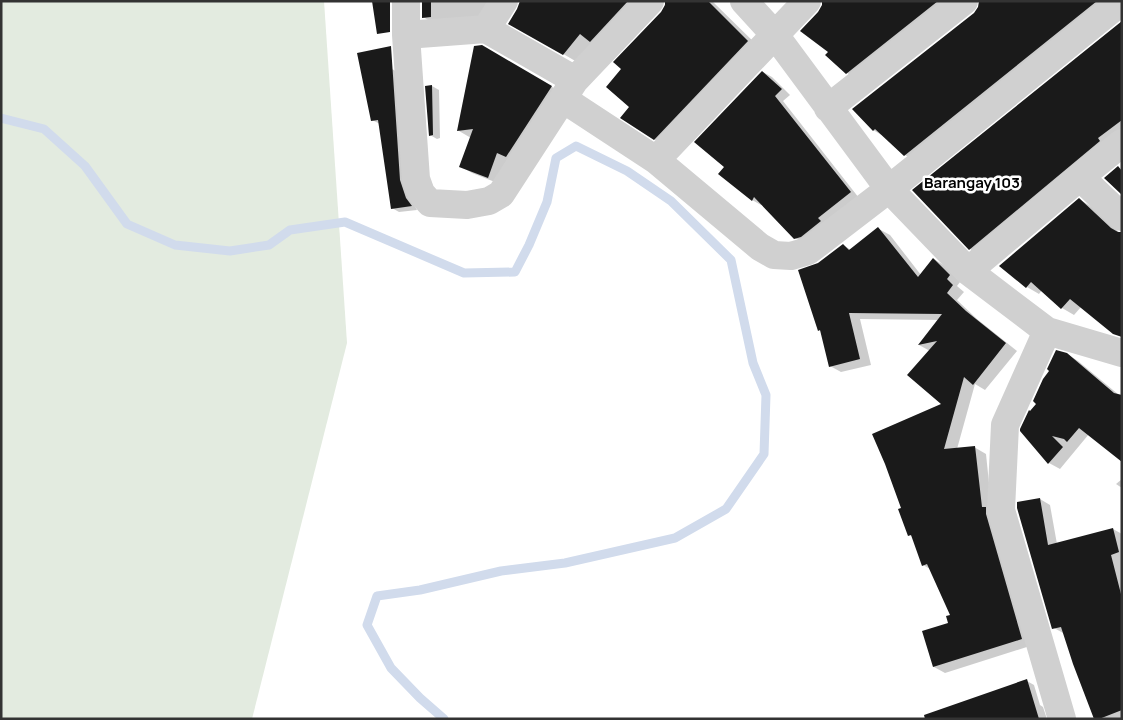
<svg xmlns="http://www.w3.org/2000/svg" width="1123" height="720" font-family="Manrope,sans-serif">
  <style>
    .green { fill: #e3ebe0 }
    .shadow { fill: #0003 }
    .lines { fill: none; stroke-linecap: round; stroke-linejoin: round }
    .stream { stroke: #d1dbec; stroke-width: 9 }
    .building { fill: #1a1a1a }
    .minor { stroke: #d0d0d0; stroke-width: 28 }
    .labels { text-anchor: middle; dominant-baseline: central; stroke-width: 5; stroke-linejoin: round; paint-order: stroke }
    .quarter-label { font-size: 15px; font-weight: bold; fill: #000; stroke: #fff }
  </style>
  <rect width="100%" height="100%" fill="#fff"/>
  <path class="green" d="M1 1H324L347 343 252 719H1Z"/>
  <path class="shadow" d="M423 1H504L491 21 437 25 423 17Z
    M521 1H650L577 62 510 23 518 10Z
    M666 1H712L761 49 668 147 654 139 631 107Z
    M823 1H959L860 80 847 73 830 52 819 13 823 5Z
    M980 1H1118L918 163 905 155 885 137 873 130 975 14 980 7Z
    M1122 23V140L982 256 970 249Z
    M482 46 564 94 500 184 472 173 460 166 471 138 459 131Z
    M392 69 399 73 413 203 417 210 399 212 392 208 380 124 372 120Z
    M763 72 772 77 790 95 783 101 859 198 804 243 795 238 762 204 761 205 752 200 726 166Z
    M432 86 439 90 440 138 437 139 430 135Z
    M1079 199 1092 207 1120 233H1122V337L1111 331 1081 307 1074 315 1062 308 1042 290 1039 294 1027 287Z
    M879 229 890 235 921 275 934 259 945 266 960 282 957 286 964 292 957 300 977 319 1017 351 985 390 975 384 957 449 974 447 986 454 992 512 1033 645 945 673 934 667 952 616 930 569 923 565 913 537 910 535 903 509 944 405 930 351 919 345 940 320 860 319 871 365 841 372 830 366 821 331 819 330 818 265 843 245 851 250Z
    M1067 354 1078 361 1119 395 1089 434 1060 469 1049 463 1022 431Z
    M1122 479V488L1116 484Z
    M1040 499 1050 505 1057 544 1113 529 1122 534V719H1096L1065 634 1054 628Z
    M1027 681 1034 685 1040 705 1043 707 1047 719H950Z"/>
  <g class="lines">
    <path class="stream" d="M1 118 44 129 85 166 127 224 175 245 230 251 269 245 290 230 345 222 464 273 515 272 529 245 547 202 556 158 576 146 627 171 671 201 731 260 753 363 766 395 764 454 726 509 675 538 565 563 501 571 420 590 377 596 367 625 391 668 420 698 444 719"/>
  </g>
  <path class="building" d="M372 1H390V32L377 34Z
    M422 1H431V17L422 18Z
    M520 1H628L590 42 580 34 563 55 508 24 517 9Z
    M665 1H708L748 41 654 140 620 118 629 107 606 87 621 69 613 62 661 12 665 5Z
    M822 1H938L846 74 825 55 828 52 800 31 818 12 822 5Z
    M979 1H1097L904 156 875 129 873 131 852 109 974 13 978 7Z
    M1122 21V120L1098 138 1100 141 969 250 912 190Z
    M482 45 552 86 506 157 497 153 488 178 459 167 473 129 457 131 474 46Z
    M391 46 400 180 406 198 412 206 391 209 378 120 371 121 357 53Z
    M762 71 782 89 775 96 851 192 818 218 821 221 801 237 794 239 754 197 752 201 718 174 724 167 694 142Z
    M432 85 433 135 429 136 425 86Z
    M1118 166 1122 171V195L1104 178Z
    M1079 198 1111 228 1118 232H1122V337L1113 334 1070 299 1061 309 1031 282 1026 288 999 266Z
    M878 227 918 277 933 258 950 275 947 279 953 285 947 293 966 311 1006 343 973 385 964 377 944 449 975 446 982 507H986V514L1022 639 933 667 922 631 948 623 946 616 950 615 927 564 922 566 911 535 908 536 898 509 901 508 885 464 872 434 941 404 907 375 937 341 918 345 942 314 849 313 860 359 829 367 820 330 818 331 798 270 818 263 843 244 849 250Z
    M1056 350 1067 353 1114 393 1122 395V462L1079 428 1067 442 1064 439 1052 436 1063 447 1048 464 1020 431V429L1029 410 1030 411 1036 404 1033 401 1043 379 1049 371 1047 369Z
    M1040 498 1048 545 1113 528 1119 552 1111 555 1122 598V710L1099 719H1094L1073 664 1061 627 1052 629 1017 508V502Z
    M1027 679 1039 719H925L924 715Z"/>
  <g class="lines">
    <path class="minor" d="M406 1V35L416 179 421 193 430 203 467 205 489 201 501 194 575 80 650 1
      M744 1 775 35 889 189 968 271 1047 331 1122 353
      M486 29 504 1
      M406 35 486 29 575 80
      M563 99 656 160 760 247 774 255 791 256 808 251 889 189 1122 1
      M828 108 964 1
      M656 160 807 1
      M1080 177 1122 217
      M968 271 1080 177 1122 143
      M1047 331 1005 425 1001 510 1062 719"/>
  </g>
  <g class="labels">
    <g class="quarter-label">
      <text x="972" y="182">Barangay 103</text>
    </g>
  </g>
  <rect width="1123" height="720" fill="none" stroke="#333333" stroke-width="5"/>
</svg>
